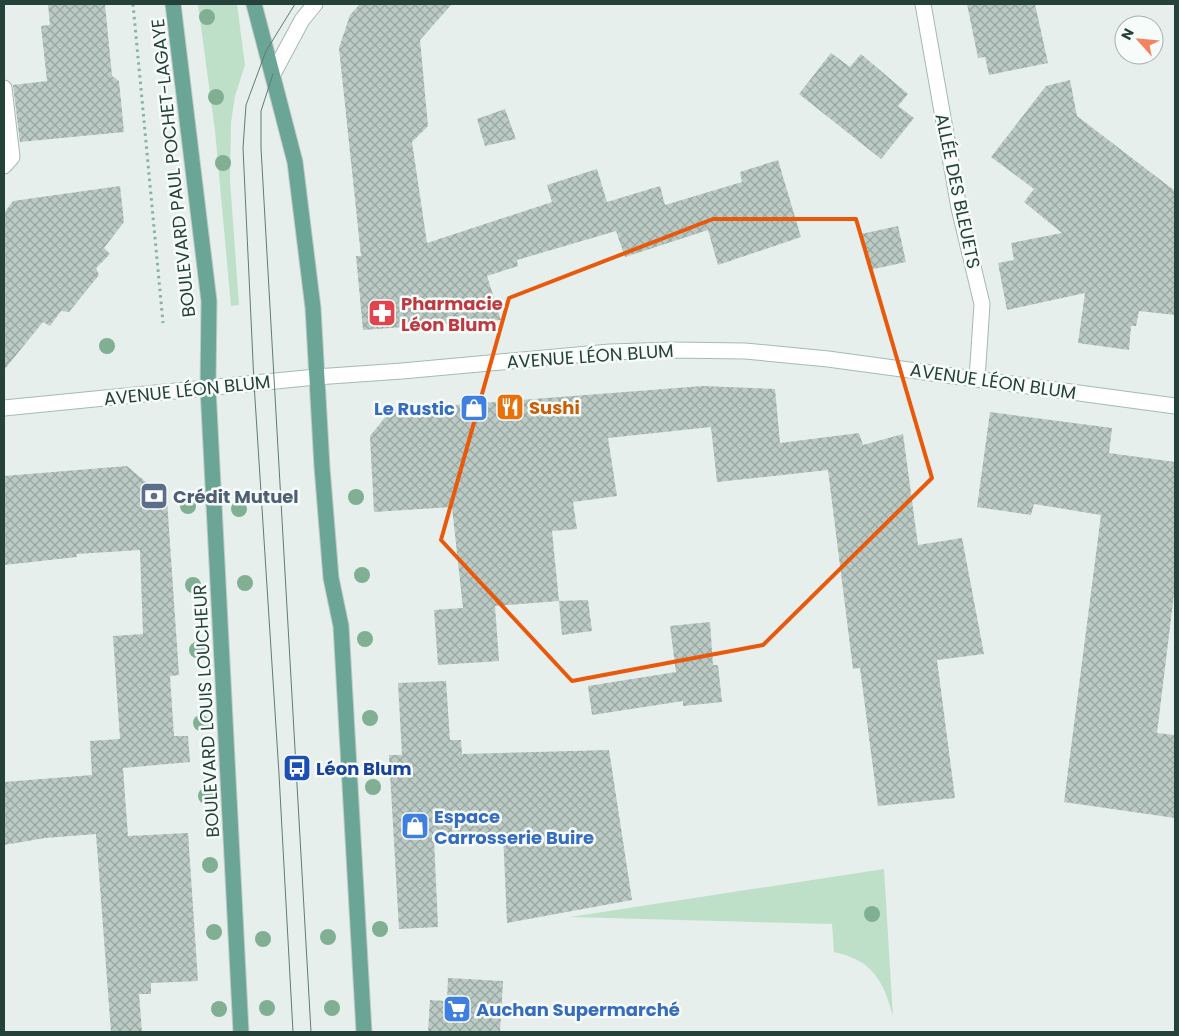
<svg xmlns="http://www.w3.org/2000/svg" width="1179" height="1036" font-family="Poppins,sans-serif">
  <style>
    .grass { fill: #bfe0c8 }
    .building { fill: url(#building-cross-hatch) }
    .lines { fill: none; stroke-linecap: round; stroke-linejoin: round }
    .lane-casing { stroke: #a8b8b2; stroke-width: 17 }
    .street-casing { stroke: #a8b8b2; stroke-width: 17 }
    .secondary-casing { stroke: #a4bbb3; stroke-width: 17 }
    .primary-casing { stroke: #c2cac8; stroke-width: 17 }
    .path { stroke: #86b3a5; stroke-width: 3; stroke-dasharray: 2.5 4; stroke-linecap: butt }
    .lane { stroke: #fff; stroke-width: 15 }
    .street { stroke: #fff; stroke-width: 15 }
    .secondary { stroke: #fff; stroke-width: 15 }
    .primary { stroke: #6aa596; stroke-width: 15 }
    .tram { stroke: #5f7d75; stroke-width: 1 }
    .tree { fill: #80af93 }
    .marked { fill: none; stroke: #e8590c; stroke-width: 4; stroke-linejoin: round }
    .labels { text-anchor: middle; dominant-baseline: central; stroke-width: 5; stroke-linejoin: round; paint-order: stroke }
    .street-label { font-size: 18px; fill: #24423a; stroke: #f7fbf9 }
    .health-label { font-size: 18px; font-weight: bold; fill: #be3a42; stroke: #f7fbf9; text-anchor: start }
    .food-label { font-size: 18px; font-weight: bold; fill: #c56008; stroke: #f7fbf9; text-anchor: start }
    .shop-label { font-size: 18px; font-weight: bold; fill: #366cbe; stroke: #f7fbf9; text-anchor: start }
    .service-label { font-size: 18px; font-weight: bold; fill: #4e5e75; stroke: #f7fbf9; text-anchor: start }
    .transit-label { font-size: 18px; font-weight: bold; fill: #164399; stroke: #f7fbf9; text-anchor: start }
  </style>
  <defs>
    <pattern id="building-cross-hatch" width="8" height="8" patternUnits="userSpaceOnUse" patternTransform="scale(1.25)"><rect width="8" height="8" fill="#bbcac4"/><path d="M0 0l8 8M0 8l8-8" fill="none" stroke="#98a6a0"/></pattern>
  </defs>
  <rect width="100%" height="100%" fill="#e6efeb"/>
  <path class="grass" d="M198 4H237L245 65 235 96 231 123 230 181 239 305 231 306 215 131Z
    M884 869 893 1017C884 981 872 960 834 952L832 924 570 917Z"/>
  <path class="building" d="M48 4H105L112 76 119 81 124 132 20 142 13 85 47 81 41 26 50 25Z
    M360 4H452L420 40 428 126 412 142 427 243 552 202 547 185 597 169 607 202 660 186 665 205 742 182 740 172 778 160 801 237 718 265 708 230 625 257 616 231 517 260 518 266 487 276 501 320 363 330 356 256H361L339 48 350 15Z
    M967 4H1035L1048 63 989 75 985 57 978 58Z
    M831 53 850 67 861 54 908 94 898 106 914 118 881 159 799 94Z
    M1070 80 1077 116 1175 191V315L1139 311 1136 326H1131L1129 350 1078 343 1085 293 1007 310 998 263 1014 260 1011 243 1062 233 1024 202 1034 189 991 157 1046 86Z
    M505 109 516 139 485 146 477 119Z
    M120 186 124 222 104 248 110 254 96 268 99 275 69 312 61 311 50 326 43 322 4 370V213L13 201Z
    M898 226 906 262 869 270 861 234Z
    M703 386 775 389 780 443 859 433 863 445 903 434 918 545 962 538 984 654 937 660 955 798 878 806 860 668 853 669 828 470 717 482 711 427 608 438 617 496 573 502 577 529 552 531 559 601 495 606 499 661 438 665 434 610 463 608 452 507 374 512 370 436 391 410Z
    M990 412 1112 428 1109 453 1175 462V586L1157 733 1175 735V818L1064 802 1101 515 1034 504 1031 515 977 507Z
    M127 466 167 500 179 675 170 676 174 736H188L190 762 123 768 128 836 188 833 198 981 151 983V994H139L142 1032H111L96 834 45 838 4 845V782L92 775 90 741 120 739 113 636 143 634 140 550 76 554 77 557 4 565V476Z
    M588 600 592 631 562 635 559 601Z
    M710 622 713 665H718L722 702 683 706V701L592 715 588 686 676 672 670 626Z
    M446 681 450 740H461L462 754 609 750 632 900 507 923 503 833 434 838 438 927 399 929 389 755H402L398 683Z
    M448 978 503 981 500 1032H428L430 1000 447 1001Z"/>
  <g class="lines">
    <defs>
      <path id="lane" d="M4 88 12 157 4 166"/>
      <path id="street" d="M923 4 959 208 982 304 977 379
        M273 74 302 20 315 4"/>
      <path id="secondary" d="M4 408 316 377 402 371 610 352 673 350 745 351 828 359 1175 406"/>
      <path id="primary" d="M173 4 209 301 208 388 241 1032
        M254 4 295 162 313 308 322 467 331 578 341 626 364 1032"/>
    </defs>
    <use href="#lane" class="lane-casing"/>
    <use href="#street" class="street-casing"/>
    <use href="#secondary" class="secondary-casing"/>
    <use href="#primary" class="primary-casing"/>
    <path class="path" d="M133 4 163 323"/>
    <use href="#lane" class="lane"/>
    <use href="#street" class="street"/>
    <use href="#secondary" class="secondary"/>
    <use href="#primary" class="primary"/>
    <path class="tram" d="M273 74 261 111V148L311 1032
      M293 1032 279 774 254 383 243 148 246 105 266 51 295 4"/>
  </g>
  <g class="tree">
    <circle cx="207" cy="17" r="8"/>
    <circle cx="216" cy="97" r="8"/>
    <circle cx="223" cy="163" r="8"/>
    <circle cx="107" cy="346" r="8"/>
    <circle cx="356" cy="497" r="8"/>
    <circle cx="188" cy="506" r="8"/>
    <circle cx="239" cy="509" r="8"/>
    <circle cx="362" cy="575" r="8"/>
    <circle cx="245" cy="583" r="8"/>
    <circle cx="193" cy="585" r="8"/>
    <circle cx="365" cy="639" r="8"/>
    <circle cx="197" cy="650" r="8"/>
    <circle cx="370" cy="718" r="8"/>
    <circle cx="201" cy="723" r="8"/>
    <circle cx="373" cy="787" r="8"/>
    <circle cx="206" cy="796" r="8"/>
    <circle cx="210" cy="865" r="8"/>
    <circle cx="872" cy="914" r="8"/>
    <circle cx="380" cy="929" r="8"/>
    <circle cx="214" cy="932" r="8"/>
    <circle cx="328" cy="937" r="8"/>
    <circle cx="263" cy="939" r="8"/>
    <circle cx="267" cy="1008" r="8"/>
    <circle cx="332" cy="1008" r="8"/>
    <circle cx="219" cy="1009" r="8"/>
  </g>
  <path class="marked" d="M713 219H856L932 478 763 645 572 681 441 540 509 298Z"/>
  <defs>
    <symbol id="pharmacy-square" viewBox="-11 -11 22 22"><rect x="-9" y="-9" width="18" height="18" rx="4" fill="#e0444e" stroke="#f7fbf9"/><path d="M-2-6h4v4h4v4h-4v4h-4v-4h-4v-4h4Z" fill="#fff"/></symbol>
    <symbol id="restaurant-square" viewBox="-11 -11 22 22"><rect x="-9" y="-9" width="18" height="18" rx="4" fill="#e8710a" stroke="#f7fbf9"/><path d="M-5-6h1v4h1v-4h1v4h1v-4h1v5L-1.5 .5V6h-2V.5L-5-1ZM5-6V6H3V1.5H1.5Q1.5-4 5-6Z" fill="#fff"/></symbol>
    <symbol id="shop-square" viewBox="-11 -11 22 22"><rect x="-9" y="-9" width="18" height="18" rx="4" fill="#3f7fe0" stroke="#f7fbf9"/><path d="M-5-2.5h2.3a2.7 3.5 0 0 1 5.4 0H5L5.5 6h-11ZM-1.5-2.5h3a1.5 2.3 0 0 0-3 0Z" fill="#fff"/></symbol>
    <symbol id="bank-square" viewBox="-11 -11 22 22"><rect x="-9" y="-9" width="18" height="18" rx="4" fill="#5c6f8a" stroke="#f7fbf9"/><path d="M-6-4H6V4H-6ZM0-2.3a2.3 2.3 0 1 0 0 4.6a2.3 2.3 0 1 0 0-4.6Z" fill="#fff"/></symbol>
    <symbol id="bus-square" viewBox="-11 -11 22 22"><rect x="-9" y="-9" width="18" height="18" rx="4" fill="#1a4fb4" stroke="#f7fbf9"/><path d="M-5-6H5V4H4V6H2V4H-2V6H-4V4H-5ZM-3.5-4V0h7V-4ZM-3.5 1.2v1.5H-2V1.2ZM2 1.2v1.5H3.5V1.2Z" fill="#fff"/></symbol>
    <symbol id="supermarket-square" viewBox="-11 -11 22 22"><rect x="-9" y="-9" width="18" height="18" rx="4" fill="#3f7fe0" stroke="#f7fbf9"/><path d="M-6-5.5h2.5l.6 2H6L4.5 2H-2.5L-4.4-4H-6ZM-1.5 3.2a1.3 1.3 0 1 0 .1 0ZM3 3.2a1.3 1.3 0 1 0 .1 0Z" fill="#fff"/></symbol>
  </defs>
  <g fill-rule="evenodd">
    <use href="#pharmacy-square" x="366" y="297" width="32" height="32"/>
    <use href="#restaurant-square" x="494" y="391" width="32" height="32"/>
    <use href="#shop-square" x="458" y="392" width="32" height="32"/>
    <use href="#bank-square" x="138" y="480" width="32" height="32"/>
    <use href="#bus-square" x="281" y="752" width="32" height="32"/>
    <use href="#shop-square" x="399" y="810" width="32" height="32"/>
    <use href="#supermarket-square" x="441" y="993" width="32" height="32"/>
  </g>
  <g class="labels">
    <g class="street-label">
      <text transform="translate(173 168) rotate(-96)">BOULEVARD PAUL POCHET-LAGAYE</text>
      <text transform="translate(958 191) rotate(78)">ALLÉE DES BLEUETS</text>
      <text transform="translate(590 356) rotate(-4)">AVENUE LÉON BLUM</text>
      <text transform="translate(993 381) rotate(8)">AVENUE LÉON BLUM</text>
      <text transform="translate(187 390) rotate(-6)">AVENUE LÉON BLUM</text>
      <text transform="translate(206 711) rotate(-93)">BOULEVARD LOUIS LOUCHEUR</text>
    </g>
    <g class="health-label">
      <text x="401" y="303">Pharmacie<tspan x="401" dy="21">Léon Blum</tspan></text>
    </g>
    <g class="food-label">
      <text x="529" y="407">Sushi</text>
    </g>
    <g class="shop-label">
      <text x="455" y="408" text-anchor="end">Le Rustic</text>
      <text x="434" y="816">Espace<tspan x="434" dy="21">Carrosserie Buire</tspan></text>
      <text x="476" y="1009">Auchan Supermarché</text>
    </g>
    <g class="service-label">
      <text x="173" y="496">Crédit Mutuel</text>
    </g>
    <g class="transit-label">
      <text x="316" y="768">Léon Blum</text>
    </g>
  </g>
  <rect width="1179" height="1036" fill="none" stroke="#24423a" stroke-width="10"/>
  <g transform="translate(1139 40) rotate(297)"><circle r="24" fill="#f7fbf9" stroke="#a3b1ad"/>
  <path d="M0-4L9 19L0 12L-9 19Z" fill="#f4845f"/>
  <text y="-8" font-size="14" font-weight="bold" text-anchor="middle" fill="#24423a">N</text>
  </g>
</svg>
